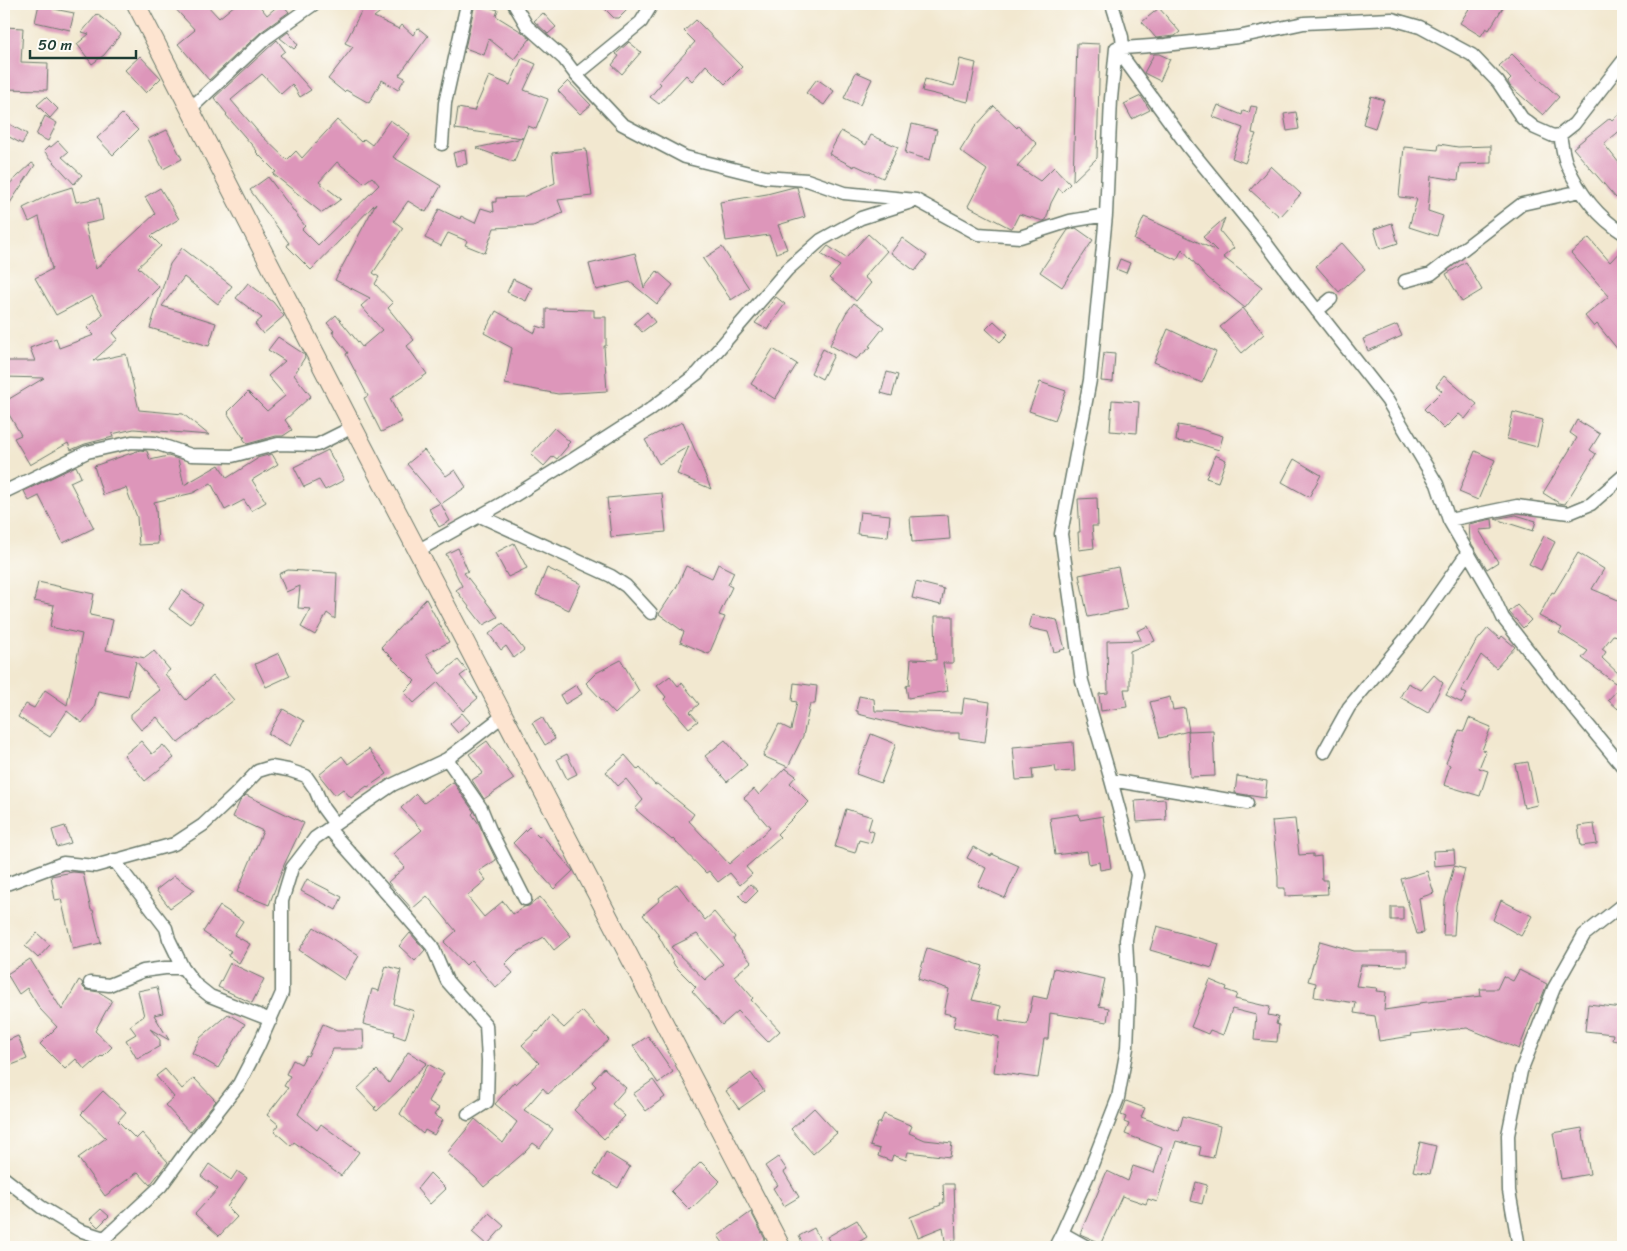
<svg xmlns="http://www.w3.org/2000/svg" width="1627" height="1251" font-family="Sriracha,sans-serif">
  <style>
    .building { fill: #dd96ba; fill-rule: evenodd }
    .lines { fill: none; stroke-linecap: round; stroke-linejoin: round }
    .minor-casing { stroke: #69796b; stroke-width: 15 }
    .secondary-casing { stroke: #69796b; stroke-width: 20 }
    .minor { stroke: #fff; stroke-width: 12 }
    .secondary { stroke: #fde4d0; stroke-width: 18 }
  </style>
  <rect width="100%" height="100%" fill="#fdfcf7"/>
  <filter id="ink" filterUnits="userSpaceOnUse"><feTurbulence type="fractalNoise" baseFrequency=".02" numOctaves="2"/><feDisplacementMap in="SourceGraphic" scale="10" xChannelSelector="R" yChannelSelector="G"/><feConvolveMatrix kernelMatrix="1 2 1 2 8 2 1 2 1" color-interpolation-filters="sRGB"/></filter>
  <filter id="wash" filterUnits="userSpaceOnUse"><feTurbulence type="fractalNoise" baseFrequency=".0096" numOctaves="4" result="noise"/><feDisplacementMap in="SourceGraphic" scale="20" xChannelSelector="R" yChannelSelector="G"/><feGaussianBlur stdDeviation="1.12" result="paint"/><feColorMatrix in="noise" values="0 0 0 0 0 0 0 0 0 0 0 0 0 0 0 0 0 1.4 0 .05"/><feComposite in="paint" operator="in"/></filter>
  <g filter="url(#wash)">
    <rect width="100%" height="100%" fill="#f2e8d0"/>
    <g id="blocks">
      <path class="building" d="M39 4H55L54 9 74 13 70 30 35 22Z
        M171 4H206L219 18 236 4H258L267 15 280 4H282L289 12 261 32 209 80 178 44 195 30Z
        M365 4H390L374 17 399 29 402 25 413 35 418 28 428 36 399 75 405 78 398 90 382 80 369 103 346 90 344 92 328 79 353 47 345 43Z
        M475 4H480L498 10 496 16 522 32 530 39 514 59 489 39 484 55 465 48Z
        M600 4H620L627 10 619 18H614Z
        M1472 4H1505L1489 30 1486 28 1481 36 1460 23Z
        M1159 8 1180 32 1175 36 1156 38 1142 22Z
        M543 13 556 27 548 34 534 21Z
        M97 14 121 34 104 55 92 64 77 44 89 34 82 32Z
        M696 20 742 67 725 84 706 65 692 81 686 75 659 104 650 97 661 84 659 82 695 42 684 31Z
        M4 27 23 28 21 62 48 63 47 90 4 89Z
        M288 32 298 45 294 49 280 38Z
        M277 40 285 51 280 55 311 90 300 97 292 84 281 94 262 74 231 100 260 134 287 160 296 151 302 158 337 120 361 142 364 139 372 145 390 120 410 134 393 157 441 186 426 212 408 201 394 221 403 228 373 273 379 277 375 284 393 303 388 308 414 340 407 346 427 374 390 399 402 422 381 432 364 398 368 396 346 354 348 353 332 332 334 331 327 323 336 315 362 347 382 330 361 306 370 298 335 280 376 203 311 270 287 246 289 243 250 190 268 177 305 226 302 229 318 245 379 185 372 177 364 183 337 162 319 182 341 199 322 213 273 174 276 172 256 152 257 151 226 115 227 114 214 98Z
        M629 42 641 52 622 74 612 65 619 56 616 54Z
        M1077 43 1100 44 1097 158 1073 181Z
        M1154 54H1159L1170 59 1160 81 1144 73Z
        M1512 54 1523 65 1559 97 1543 115 1510 86 1508 82 1511 79 1499 66Z
        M140 56 161 78 146 93 125 70Z
        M522 58 536 64 524 90 548 99 536 129 528 126 523 138 455 129 458 108 474 111 489 76 510 85Z
        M960 59 976 63 968 102 922 91 925 79 954 86Z
        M856 72 872 79 860 105 844 98Z
        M817 79 834 91 824 105 806 93Z
        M568 81 591 105 580 114 558 91Z
        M1141 96 1150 110 1132 119 1124 104Z
        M1371 96 1384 100 1375 128 1363 124Z
        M46 97 58 109 50 118 37 105Z
        M1218 105 1242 115 1243 111 1249 113 1251 106 1257 107 1252 133 1256 134 1245 163 1232 158 1243 128 1213 117Z
        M994 106 1017 128 1018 126 1037 144 1017 166 1040 181 1054 167 1070 184 1062 192 1059 188 1051 203 1046 220 1043 221 1019 214 1012 228H1010L968 206 987 170 960 151 975 127Z
        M1623 110V128L1604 144 1623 168V191L1616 198 1573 148 1610 118 1612 120Z
        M1296 112 1299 129 1287 131 1284 114Z
        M122 114 138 130 113 155 97 138Z
        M45 116 57 123 48 141 36 135Z
        M4 121 27 134 22 144 4 134Z
        M912 124 937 130 930 160 905 153Z
        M167 130 182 159 163 169 148 139Z
        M841 131 866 145 871 135 898 147 883 178 855 165 854 167 829 154Z
        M523 138 514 162 476 148Z
        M58 141 68 152 62 157 82 175 74 184 44 151 49 146 51 147Z
        M1439 144 1458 147 1491 146V163L1460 164 1458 180 1431 176 1428 211 1443 216 1437 236 1409 227 1417 199 1399 197 1404 147 1438 150Z
        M586 149 592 196 558 200 563 213 533 226 494 228 485 253 465 245 467 241 448 233 441 246 425 238 439 209 460 219 461 216 475 223 481 208 494 212 493 202H496V198L523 197 555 183 552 153Z
        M465 150 467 164 456 166 453 153Z
        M32 163 35 165 4 212V189Z
        M1271 166 1301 194 1280 217 1250 190Z
        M72 187 76 202 99 198 103 220 85 224 96 269 155 214 145 197 160 188 179 219 151 236 161 246 138 267 159 287 113 333 118 339 93 361 126 354 139 410 183 414 209 435 134 429 112 434 113 437 85 444 71 450 68 443 30 465 14 438 21 435 4 406V402L44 378 4 377V361H35L30 348 56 338 59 348 94 335 87 328 103 315 92 296 56 315 35 278 52 269 39 217 29 222 23 208 53 193Z
        M794 187H797L805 217 778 225 787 249 776 253 769 235 726 241 720 202 767 194Z
        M1144 217 1217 251 1203 237 1225 218 1220 231 1234 248 1223 257 1262 287 1245 308 1208 278 1182 249 1177 260 1134 240Z
        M1392 223 1398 243 1380 249 1374 229Z
        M1076 228 1093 240 1062 287 1040 272 1068 230Z
        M868 234 887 251 864 277 871 283 856 301 829 278 840 266 821 254 828 246 846 258Z
        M902 238 927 256 915 271 891 253Z
        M1589 238 1610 262 1623 248V356L1597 324 1594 327 1585 316 1609 296 1571 253Z
        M1342 243 1365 269 1339 292 1316 266Z
        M722 247 749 288 731 300 703 259Z
        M182 248 232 286 218 304 184 277 162 306 216 323 209 346 150 328 170 264Z
        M635 253 644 288 657 271 673 285 657 304 630 282 596 290 589 264Z
        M1120 259 1130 263 1126 273 1116 269Z
        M1466 262 1482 290 1462 302 1446 274Z
        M513 279 532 288 526 301 507 292Z
        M248 283 273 302 284 316 263 334 255 324 262 318 236 298Z
        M776 297 785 304 777 315 768 330 755 323Z
        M854 303 884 327 869 346 871 347 856 359 830 345 846 313Z
        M1243 308 1264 334 1242 353 1220 327Z
        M546 309 594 310V317H606V346H604L607 391 558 394 505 384 512 348 484 333 496 311 535 333 537 326 546 329Z
        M647 312 655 322 642 332 634 323Z
        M994 321 1008 334 1000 342 986 329Z
        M1397 325 1402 336 1368 351 1363 339Z
        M1168 329 1216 352 1202 383 1154 362Z
        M278 337 304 354 305 357 294 375 311 396 285 420 292 430 283 436H276L247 444 243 438 245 437H243L228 414 229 413 228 412 248 392 267 411 285 396 268 376 285 361 268 350Z
        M773 349 797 364 775 399 751 384Z
        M823 349 834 355 822 379 811 373Z
        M1104 353 1115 354 1113 382 1101 381Z
        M887 372 898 375 892 396 881 393Z
        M1444 376 1477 404 1465 419 1459 414 1444 429 1424 409 1442 391 1436 386Z
        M1040 382 1066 391 1055 420 1029 411Z
        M1112 400 1139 402 1137 433 1110 431Z
        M1513 412 1543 420 1537 447 1507 439Z
        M1577 420 1600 434 1590 450 1596 454 1565 504 1559 503 1543 493 1577 438 1570 433Z
        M683 422 691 441 711 489 677 474 689 446 659 464 645 440 658 433Z
        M1178 425 1201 429 1223 436 1219 450 1190 441V443L1176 441Z
        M554 428 570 442 567 445 568 446 557 459 553 456 544 466 531 454Z
        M140 450 147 451 150 460 168 456 178 459 184 485 219 465 227 478 257 459V458L272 454 278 464 252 480 266 502 251 511 244 500 225 510 211 483 193 493 154 502 156 509 158 544 139 545 137 517 126 488 103 495 94 466Z
        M328 450 344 480 325 490 319 480 304 487 294 467Z
        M424 450 446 476 455 470 466 487 441 504 450 521 439 527 429 509 440 503 407 464Z
        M1475 451 1495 460 1478 500 1459 492Z
        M1215 455 1226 460 1218 482 1206 478Z
        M1294 459 1321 475 1309 497 1282 482Z
        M76 466 81 477 70 482 94 528 63 543 39 496 29 501 24 491Z
        M662 493 666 532 611 537 607 498Z
        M1097 498 1098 526H1092L1094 548 1079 550 1078 532H1080L1078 499Z
        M860 512 890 515 888 537 857 534Z
        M948 515 950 539 912 542 910 517Z
        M1516 515 1536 521 1533 531 1495 519Z
        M1492 519 1493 529 1479 530 1498 562 1487 569 1470 541 1469 524Z
        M1544 536 1555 542 1541 570 1529 564Z
        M514 543 527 568 508 577 495 553Z
        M458 548 468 571 464 573 498 617 483 625 456 590 462 586 446 554Z
        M1578 553 1604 569 1592 589 1623 602V637L1613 635 1602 649 1606 652 1602 658 1621 676 1615 683 1582 658 1588 651 1559 633 1562 628 1539 616 1552 592 1554 593Z
        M718 564 734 572 728 585 732 587 719 615 725 617 709 654 680 642 684 632 659 614 676 588 686 566 712 578Z
        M1118 567 1127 609 1088 617 1079 575Z
        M547 568 581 584 569 610 536 595Z
        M288 570 337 573 335 619 327 613 315 635 301 627 311 609 298 608 300 586 286 592 279 574Z
        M38 582 94 594 90 615 113 620 106 650 145 658 154 651 170 670 165 674 186 700 213 676 234 700 178 743 157 717 141 730 131 718V714L160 690 136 661 128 697 98 691 94 708 82 723 67 711 50 737 18 717 26 704 34 708 45 690 67 705 82 634 50 627 54 605 34 601Z
        M916 582 944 589 941 605 912 598Z
        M182 590 203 605 190 624 169 609Z
        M426 599 449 642 426 654 440 674 458 660 467 671 460 676 478 698 463 711 438 682 414 703 404 692 415 681 381 647Z
        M1517 605 1531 620 1523 628 1509 612Z
        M1032 615 1057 620 1065 649 1054 652 1048 632 1029 628Z
        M935 616H953V663H943L948 691 908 698 906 686 909 685 911 659 936 660Z
        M503 623 524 650 514 658 506 646 501 650 489 634Z
        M1148 626 1155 641 1130 651V689H1124L1127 707 1101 711 1099 694 1108 693 1107 641 1141 640 1137 631Z
        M1488 628 1500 639 1502 636 1515 647 1496 668 1481 655 1461 691 1467 694 1462 703 1446 695 1475 643Z
        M279 653 290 676 266 687 255 664Z
        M621 660 639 691 615 714 586 683 596 673Z
        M1434 675 1443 683 1428 713 1400 697 1408 683 1421 690Z
        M670 676 678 686 682 683 699 704 690 712 698 721 689 728 664 699 666 697 657 686Z
        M794 683 817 686 815 704H810L803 736 788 767 763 756 779 724 791 730 797 702 792 701Z
        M1623 684V703L1618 709 1608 700Z
        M576 685 582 694 565 704 560 695Z
        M859 696 874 699 875 711 962 713 964 698 990 702 985 742 959 738V733H935L858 714V711H856Z
        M1170 697 1173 710 1185 708 1189 731 1160 738 1150 702Z
        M283 709 304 721 290 746 268 734Z
        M462 713 470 722 458 733 450 724Z
        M542 717 555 739 545 745 532 723Z
        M1469 718 1491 727 1482 750 1486 751 1479 768 1488 771 1480 796 1444 785 1450 765 1446 763 1459 730 1464 731Z
        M1213 730 1215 776 1190 777 1188 731Z
        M871 734 896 744 881 783 856 774Z
        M725 740 747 765 727 782 705 756Z
        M141 741 152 754 163 745 174 758 145 781 124 755Z
        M487 741 514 779 484 799 472 780 483 773 469 754Z
        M1073 742 1075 771 1056 772 1055 766 1032 769 1033 779 1016 780 1013 747Z
        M369 749 387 774 368 787 367 786 351 798 343 789 335 795 319 775 342 756 348 764Z
        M567 754 577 774 567 779 557 759Z
        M625 755 638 770 640 768 655 785 657 784 694 814 689 821 729 864 770 828 744 798 754 789 759 795 785 768 796 776 790 783 809 802 777 834 780 837 746 867 752 874 740 885 730 873 718 882 709 871 706 873 673 839 672 840 635 809 643 800 626 779 618 786 606 772Z
        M1528 762 1537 805 1524 808 1515 764Z
        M1237 776 1267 781 1265 798 1235 793Z
        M453 782 474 812 472 814 479 824 496 860 479 871 486 880 467 896 484 917 503 901 513 914 524 907 529 906 540 897 571 936 554 950 544 937 516 953 505 964 513 973 496 988 471 960 466 965 444 942 456 931 427 896 412 909 388 882 405 867 393 854 422 830 401 808 416 794 424 803Z
        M246 795 304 823 284 865 269 905 237 892 263 831 233 817 240 801Z
        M1165 799 1166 820 1137 822 1135 801Z
        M846 809 872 817 868 830 874 832 871 843 859 840 855 853 835 847Z
        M1079 814 1080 820 1103 816 1111 868 1100 870 1099 862 1089 864 1087 851 1055 855 1050 818Z
        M1295 819 1299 855 1313 854V857L1321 856 1322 880H1327L1328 894 1285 896V888H1278V877L1272 821Z
        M1594 824 1597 844 1581 846 1578 826Z
        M65 826 71 843 57 847 52 830Z
        M529 827 539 837 542 835 573 871 554 889 513 843Z
        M973 847 991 856 992 854 1019 866 1005 898 978 886 986 868 967 858Z
        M1454 850 1455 864 1434 866 1433 851Z
        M1454 866 1465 869 1456 905 1454 935H1443L1445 900Z
        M1427 871 1434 893 1419 898 1424 933 1417 934 1401 879Z
        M73 872 83 873 91 910H93L101 943 73 949 61 899 55 900 51 876Z
        M174 876 195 890 170 908 156 890Z
        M307 879 342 897 336 910 301 891Z
        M677 884 705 920 714 912 735 937 733 940 751 962 734 976 753 998 751 1000 780 1031 768 1042 738 1011 722 1025 692 991 696 987 675 966 656 931 643 915 660 900 659 898ZM697 934 723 964 705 980 671 947Z
        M750 884 758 891 746 903 739 896Z
        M1501 900 1532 916 1521 936 1493 920Z
        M220 906 243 921 234 935 250 944 239 963 228 956 231 951 203 932Z
        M1391 907H1403V920H1391Z
        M1157 926 1219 944 1212 968 1150 950Z
        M314 927 359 956 344 980 299 950Z
        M37 933 50 945 38 958 25 946Z
        M410 933 425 950 415 961 399 946Z
        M1320 941 1354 951H1407V966L1361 965 1356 986 1377 988 1376 991 1386 992 1384 1010 1419 1005V1003L1481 996 1480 989H1497L1503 976 1513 981 1519 970 1547 984 1539 1004 1537 1003 1519 1049 1467 1028 1411 1034 1412 1036 1379 1041 1375 1016 1354 1013 1356 1003 1314 997 1316 983 1308 981Z
        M927 948 983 966 972 1000 1001 1006 999 1020 1027 1024 1033 996 1047 999 1054 968 1105 979 1099 1006 1109 1008 1107 1022 1050 1013 1048 1039H1044L1038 1078 994 1072 999 1037 953 1027 956 1016 944 1013 949 989 918 979Z
        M30 959 62 1010 79 980 82 982 83 987 86 990 99 992 112 1000 95 1031 112 1047 102 1057 101 1056 85 1070 76 1059 65 1069 40 1044 57 1027 40 1009 27 988 19 994 7 974Z
        M230 963 264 979 252 1003 218 987Z
        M386 966 401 970 394 1004 414 1011 405 1039 394 1035 395 1032 363 1024 372 989 379 991Z
        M1210 980 1227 987 1226 990 1237 994 1235 999 1270 1007 1268 1015 1278 1017 1276 1024 1279 1025 1277 1042 1254 1040 1256 1015 1232 1009 1223 1035 1210 1030 1208 1034 1191 1027Z
        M157 987 163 1013 154 1015 169 1040 150 1029 160 1040V1046L137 1059 126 1040 136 1034 130 1026 144 1016 138 991Z
        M1588 1004 1623 1008V1042L1612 1040 1613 1034 1585 1031Z
        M582 1011 609 1040 548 1094 543 1088 524 1110 553 1129 540 1148 533 1143 526 1151 484 1187 475 1177 447 1153 475 1119 503 1143 517 1122 495 1104 514 1082 516 1084 539 1063 522 1045 537 1031 538 1032 551 1016 564 1028Z
        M228 1014 245 1024 218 1068 192 1053 200 1038Z
        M323 1024 337 1030H363L364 1049H333L298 1114 317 1130 321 1124 359 1152 341 1176 294 1142 291 1146 274 1131 279 1125 267 1115 288 1088 284 1086 290 1076 286 1074 293 1060 301 1064 306 1055 308 1056Z
        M18 1036 27 1059 4 1068V1042Z
        M648 1036 673 1072 658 1083 633 1046Z
        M408 1052 427 1063 377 1111 374 1109 376 1106 375 1108 357 1089 377 1070 389 1083Z
        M428 1064 444 1073 428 1101 439 1108 434 1115 443 1120 434 1135 425 1130 423 1134 400 1114Z
        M604 1068 626 1088 612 1104 625 1116 604 1139 574 1110 596 1086 592 1082Z
        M165 1069 182 1089 194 1078 216 1101 190 1132 165 1105 174 1097 156 1076Z
        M751 1073 764 1091 739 1109 726 1091Z
        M653 1080 665 1097 646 1111 633 1094Z
        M103 1091 126 1112 118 1121 136 1139 142 1133 168 1162 150 1185 138 1172 105 1196 78 1158 106 1138 81 1114Z
        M1126 1101 1145 1108 1141 1117 1179 1131 1183 1116 1220 1126 1213 1158 1199 1155 1201 1147 1176 1141 1157 1202 1148 1199 1146 1204 1122 1196 1101 1243 1080 1234 1107 1171 1128 1181 1133 1166 1154 1173 1162 1148 1125 1134 1129 1124 1124 1122 1126 1117 1121 1115Z
        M814 1108 837 1133 813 1154 791 1129Z
        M884 1114 912 1126 909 1133 925 1140 952 1143 950 1157 908 1152 906 1160 893 1155 891 1161 878 1156 880 1149 870 1146 878 1123H880Z
        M1582 1128 1590 1174 1561 1179 1553 1133Z
        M1420 1142 1436 1146 1430 1174 1413 1171Z
        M606 1152 630 1167 618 1188 594 1174Z
        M778 1157 787 1170 784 1172 799 1197 784 1206 773 1188 778 1185 765 1166Z
        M701 1162 720 1181 690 1210 671 1191Z
        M209 1164 231 1180 237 1171 247 1178 227 1207 237 1217 219 1236 195 1214 218 1189 201 1176Z
        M430 1173 446 1189 430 1204 417 1189Z
        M1196 1182 1207 1185 1202 1204 1191 1201Z
        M943 1184H954L956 1240 945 1241 943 1227 918 1237 910 1217 941 1205 940 1203H944Z
        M101 1209 109 1216 98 1227 90 1219Z
        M751 1212 765 1239 753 1247H726L718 1236Z
        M489 1213 504 1226 487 1245 472 1232Z
        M857 1220 867 1237 850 1247H833L827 1237Z
        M814 1228 821 1242 810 1247H804L799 1236Z"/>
    </g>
  </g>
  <g filter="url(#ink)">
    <use href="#blocks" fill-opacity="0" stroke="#69796b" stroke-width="1"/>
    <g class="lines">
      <defs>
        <path id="minor" d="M514 4 527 26 564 59 576 75 622 124 685 157 765 177 807 180 844 193 916 200 978 234 1020 237 1070 221 1106 215
          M1116 48 1189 148 1259 234 1300 289 1387 400 1437 484 1449 520 1492 594 1503 618 1565 697 1623 767
          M1123 48 1165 45 1238 37 1304 23 1392 19 1420 27 1472 55 1498 82 1522 118 1535 128 1553 136 1560 135
          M1623 61 1574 124 1560 135C1562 145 1563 156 1567 165 1579 192 1598 217 1623 233
          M576 75 641 22 652 4
          M191 108 266 38 314 4
          M442 144 445 103 467 4
          M1405 281 1431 274 1522 204 1581 191
          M1317 311 1331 299
          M4 492 87 452 132 442 155 443 191 455 232 456 278 444 317 445 353 427
          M480 516 611 576 626 586 651 613
          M1449 520 1517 506 1569 513 1591 504 1623 476
          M419 550 501 504 567 463 648 411 698 373 787 270 821 240 861 218 911 202
          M1324 752 1349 707 1416 626 1468 552
          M447 759 481 808 490 830 525 899
          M1111 780 1247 803
          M329 829 388 895 432 946 447 981 486 1025 488 1061 487 1102 468 1114
          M114 860 166 928 169 939 183 968 195 984 210 996 271 1020
          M4 885 63 863 95 866 174 844 203 825 235 795 258 771 271 767 288 770 306 776 315 789 323 808 334 823
          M90 983 109 985 143 971 165 968H183
          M4 1178 41 1207 79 1230 104 1238
          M1062 1233 1087 1247
          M95 1247 161 1186 191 1145 239 1084 258 1047 282 993V901L292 868 315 838 392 785 447 759 504 715
          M1055 1247 1062 1233 1088 1175 1118 1098 1127 1048 1129 998 1126 940 1137 875 1111 780 1082 681 1061 534 1090 380 1106 215 1111 99 1116 48H1123L1122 37 1112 4
          M1519 1247 1509 1191 1508 1135 1521 1071 1554 988 1584 935 1623 904"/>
        <path id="secondary" d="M136 4 353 427 781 1247"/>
      </defs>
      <use href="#minor" class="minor-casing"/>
      <use href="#secondary" class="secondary-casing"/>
      <use href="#minor" class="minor"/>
      <use href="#secondary" class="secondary"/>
    </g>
  </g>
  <rect width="1627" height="1251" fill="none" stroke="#fdfcf7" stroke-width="20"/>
  <path d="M30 50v8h106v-8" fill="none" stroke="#1f3d34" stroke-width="2.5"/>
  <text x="38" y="50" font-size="15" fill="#1f3d34" stroke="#fdfcf7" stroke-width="4" paint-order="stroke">50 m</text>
</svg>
